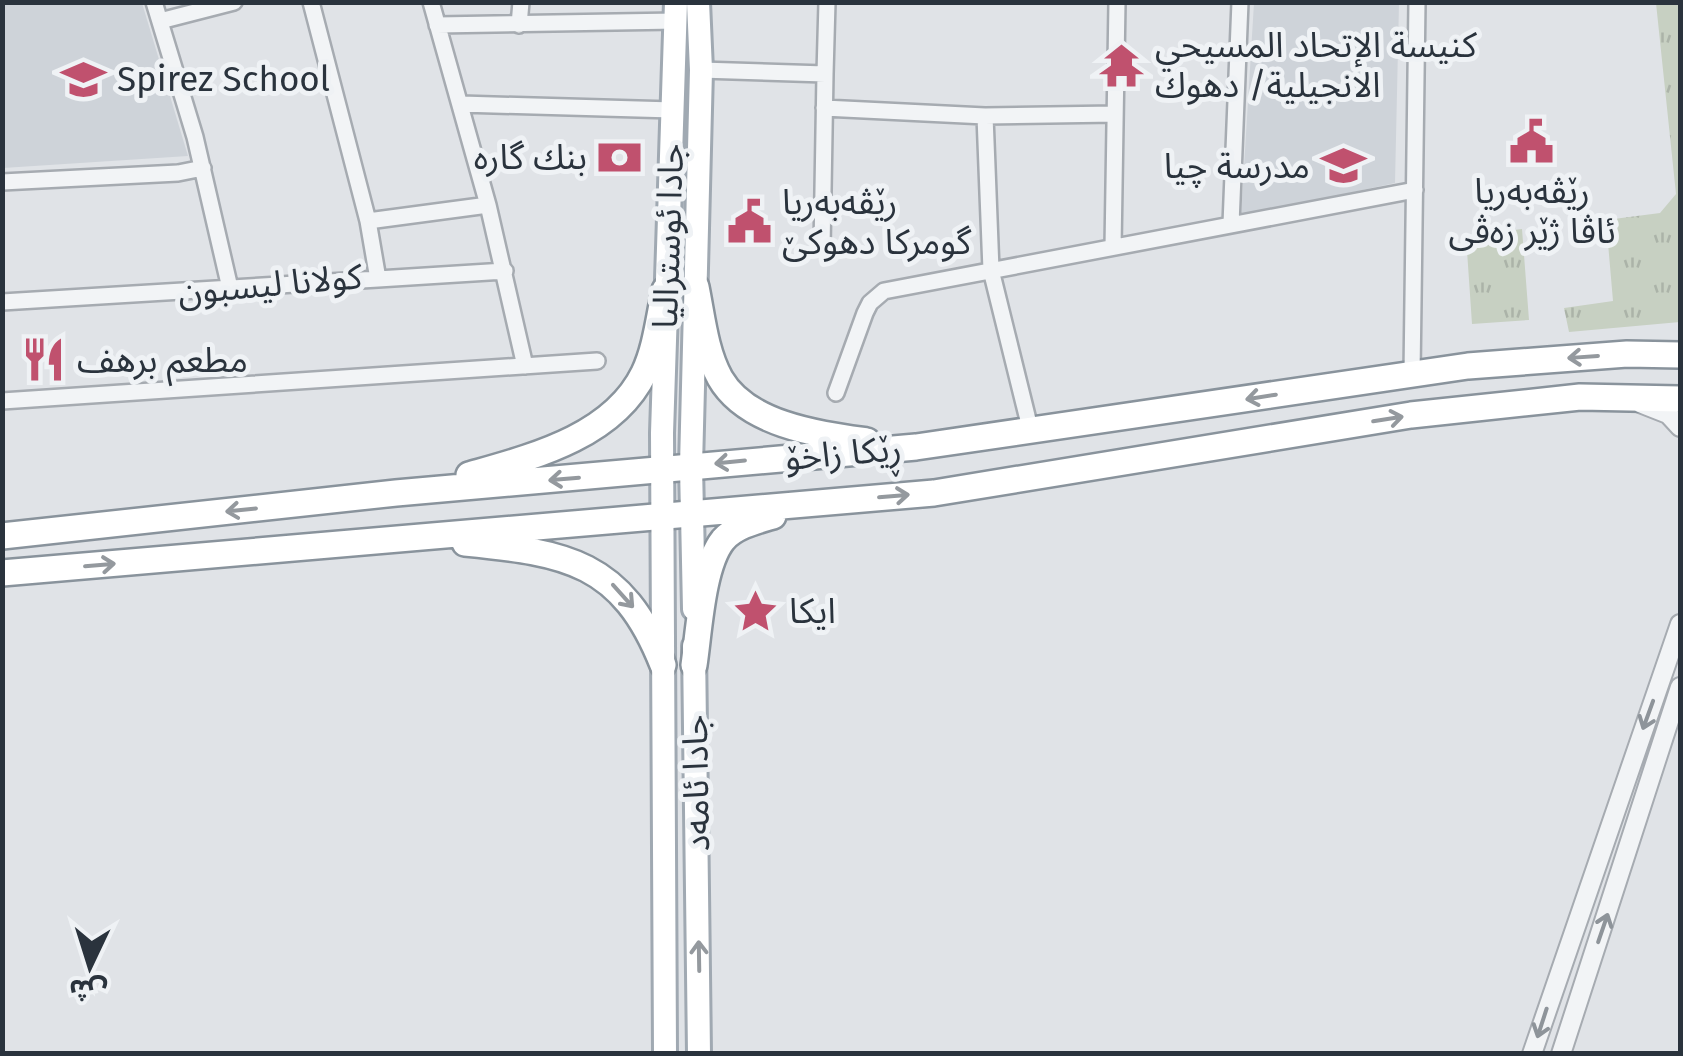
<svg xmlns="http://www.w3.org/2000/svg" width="1683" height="1056" font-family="'Fira Sans','Noto Sans Arabic',sans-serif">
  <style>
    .built { fill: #ced3d9 }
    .grass { fill: url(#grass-tufts) }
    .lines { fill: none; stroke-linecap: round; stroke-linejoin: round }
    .minor-casing { stroke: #a6abb1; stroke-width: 20 }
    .tertiary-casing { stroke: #a6abb1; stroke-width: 22 }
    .primary-casing { stroke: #a0a9b2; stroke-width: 28 }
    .trunk-casing { stroke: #89939c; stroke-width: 30 }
    .minor { stroke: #f2f4f6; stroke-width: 15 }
    .tertiary { stroke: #f2f4f6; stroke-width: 18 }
    .primary { stroke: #fff; stroke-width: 22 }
    .trunk { stroke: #fff; stroke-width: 25 }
    .oneway { stroke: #94999e }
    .oneway2 { stroke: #8e949a }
    .labels { text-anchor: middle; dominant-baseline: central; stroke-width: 10; stroke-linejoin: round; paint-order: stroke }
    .poi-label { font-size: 35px; fill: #2a333d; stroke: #eff2f5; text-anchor: start }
    .street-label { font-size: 35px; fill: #2a333d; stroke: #eff2f5 }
  </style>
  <defs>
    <pattern id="grass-tufts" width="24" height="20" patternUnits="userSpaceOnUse" patternTransform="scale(2.5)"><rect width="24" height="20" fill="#c7d0c2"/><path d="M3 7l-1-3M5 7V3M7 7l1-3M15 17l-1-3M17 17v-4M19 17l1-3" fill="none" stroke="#abb3a8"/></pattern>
  </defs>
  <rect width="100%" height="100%" fill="#e0e3e7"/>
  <path class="built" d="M3 2 142 3 188 156 3 168Z
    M1254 3H1399L1395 183 1241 216Z"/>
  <path class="grass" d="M1656 3H1680V322L1569 332 1564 308 1613 301 1606 220 1660 213 1676 194Z
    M1522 229 1529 320 1472 324 1466 236Z"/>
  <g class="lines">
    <defs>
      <path id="minor" d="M154 2 195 137 230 288
        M431 2 488 205 525 366
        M160 21 234 2
        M437 25 677 21
        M519 25 521 2
        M701 70 825 74 827 2
        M461 104 673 110
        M824 108 985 116 1115 114
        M985 116 991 270 1031 432
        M2 182 178 173 203 168
        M368 221 488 205
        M1231 224 1240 2
        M1113 247 1117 2
        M822 248 825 74
        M378 279 505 271
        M2 302 378 279 368 221 311 2
        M1412 374 1417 2
        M836 393 865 313 870 303 884 291 1415 190
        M2 401 597 361"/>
      <path id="tertiary" d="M1640 403 1668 414 1680 427
        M1532 1054 1680 624
        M1561 1054 1680 687"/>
      <path id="primary" d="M694 609 691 466 701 70 698 2
        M694 646 699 1054
        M665 1054 662 433 676 2"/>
      <path id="trunk" d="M696 287C702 316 705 351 720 378 747 425 818 434 867 441
        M469 475C532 457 613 437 644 373 656 348 659 317 665 290
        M2 536 396 493 916 447 1468 366 1627 354 1680 355
        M465 543C566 553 622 561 663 665
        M2 573 934 493 1411 415 1580 397 1680 399
        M694 665C699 632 702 566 723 540 735 526 756 521 773 516"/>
    </defs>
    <use href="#minor" class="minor-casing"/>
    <use href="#tertiary" class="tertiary-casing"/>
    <use href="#primary" class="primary-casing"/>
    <use href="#trunk" class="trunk-casing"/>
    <use href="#minor" class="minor"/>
    <use href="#tertiary" class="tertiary"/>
    <use href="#primary" class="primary"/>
    <use href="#trunk" class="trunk"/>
  </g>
  <defs><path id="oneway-shaft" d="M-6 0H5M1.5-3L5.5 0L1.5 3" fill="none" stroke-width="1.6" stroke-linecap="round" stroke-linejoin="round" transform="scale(2.5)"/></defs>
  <g class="oneway">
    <use href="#oneway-shaft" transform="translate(1583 357) rotate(176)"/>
    <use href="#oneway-shaft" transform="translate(1261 397) rotate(171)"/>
    <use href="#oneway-shaft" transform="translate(1388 419) rotate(-9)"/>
    <use href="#oneway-shaft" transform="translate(730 462) rotate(174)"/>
    <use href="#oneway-shaft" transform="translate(564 479) rotate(175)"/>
    <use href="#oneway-shaft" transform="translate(894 496) rotate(-5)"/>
    <use href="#oneway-shaft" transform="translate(241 510) rotate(174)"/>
    <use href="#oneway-shaft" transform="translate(100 565) rotate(-5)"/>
    <use href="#oneway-shaft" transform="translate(623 596) rotate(48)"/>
    <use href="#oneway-shaft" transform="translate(699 956) rotate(-91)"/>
  </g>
  <g class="oneway2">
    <use href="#oneway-shaft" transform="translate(1648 715) rotate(110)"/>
    <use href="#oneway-shaft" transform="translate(1603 928) rotate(-71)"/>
    <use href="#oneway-shaft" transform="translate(1542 1023) rotate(108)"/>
  </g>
  <defs>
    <symbol id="temple-bare" viewBox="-9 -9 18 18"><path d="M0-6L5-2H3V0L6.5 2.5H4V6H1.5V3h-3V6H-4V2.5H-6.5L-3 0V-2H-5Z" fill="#c0516e" stroke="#eff2f5" stroke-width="2.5" paint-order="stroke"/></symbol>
    <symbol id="school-bare" viewBox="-9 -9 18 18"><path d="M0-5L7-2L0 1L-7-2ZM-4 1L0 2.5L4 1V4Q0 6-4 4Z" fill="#c0516e" stroke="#eff2f5" stroke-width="2.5" paint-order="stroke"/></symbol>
    <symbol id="civic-bare" viewBox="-9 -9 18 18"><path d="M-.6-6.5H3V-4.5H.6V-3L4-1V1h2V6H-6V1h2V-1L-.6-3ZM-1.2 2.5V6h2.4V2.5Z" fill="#c0516e" stroke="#eff2f5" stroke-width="2.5" paint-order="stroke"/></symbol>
    <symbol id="bank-bare" viewBox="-9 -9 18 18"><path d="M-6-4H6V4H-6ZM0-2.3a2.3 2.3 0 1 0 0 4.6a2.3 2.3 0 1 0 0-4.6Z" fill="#c0516e" stroke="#eff2f5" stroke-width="2.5" paint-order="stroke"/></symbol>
    <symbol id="restaurant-bare" viewBox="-9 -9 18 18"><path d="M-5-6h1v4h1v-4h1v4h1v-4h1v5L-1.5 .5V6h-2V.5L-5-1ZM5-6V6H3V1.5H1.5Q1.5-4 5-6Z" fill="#c0516e" stroke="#eff2f5" stroke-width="2.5" paint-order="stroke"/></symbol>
    <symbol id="sight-bare" viewBox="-9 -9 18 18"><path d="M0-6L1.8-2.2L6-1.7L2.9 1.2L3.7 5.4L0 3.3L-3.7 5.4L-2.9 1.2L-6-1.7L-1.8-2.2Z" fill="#c0516e" stroke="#eff2f5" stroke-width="2.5" paint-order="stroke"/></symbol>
  </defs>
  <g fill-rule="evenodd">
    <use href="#temple-bare" x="1090" y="34" width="63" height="63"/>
    <use href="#school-bare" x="52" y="48" width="63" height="63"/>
    <use href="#civic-bare" x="1500" y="110" width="63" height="63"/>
    <use href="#bank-bare" x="588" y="126" width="63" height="63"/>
    <use href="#school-bare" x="1312" y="134" width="63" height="63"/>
    <use href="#civic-bare" x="718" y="190" width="63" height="63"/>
    <use href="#restaurant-bare" x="12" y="328" width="63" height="63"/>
    <use href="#sight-bare" x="724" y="580" width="63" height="63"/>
  </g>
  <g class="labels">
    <g class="poi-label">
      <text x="1155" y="45">كنيسة الإتحاد المسيحي<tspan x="1155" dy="40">الانجيلية/ دهوك</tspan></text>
      <text x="117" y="79">Spirez School</text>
      <text x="587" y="157" text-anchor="end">بنك گاره</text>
      <text x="1310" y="166" text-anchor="end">مدرسة چيا</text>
      <text x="1532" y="191" text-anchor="middle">رێڤەبەریا<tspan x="1532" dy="40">ئاڤا ژێر زەڤی</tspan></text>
      <text x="782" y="202">رێڤه‌به‌ریا<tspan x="782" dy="40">گومركا دهوكێ</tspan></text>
      <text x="77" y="360">مطعم برهف</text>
      <text x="789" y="611">ايكا</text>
    </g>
    <g class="street-label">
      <text transform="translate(668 236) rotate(-88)">جادا ئوسترالیا</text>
      <text transform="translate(270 284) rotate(-5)">كولانا ليسبون</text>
      <text transform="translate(843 453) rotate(-5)">ڕێکا زاخۆ</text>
      <text transform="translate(696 783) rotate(-91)">جادا ئامەد</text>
    </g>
  </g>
  <rect width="1683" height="1056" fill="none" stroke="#2a333d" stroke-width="10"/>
  <g transform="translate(90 966) rotate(184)" stroke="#eff2f5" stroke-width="8" paint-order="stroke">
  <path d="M0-8L18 38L0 25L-18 38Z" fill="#2a333d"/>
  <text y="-15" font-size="28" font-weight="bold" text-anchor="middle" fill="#2a333d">ش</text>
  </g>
</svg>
